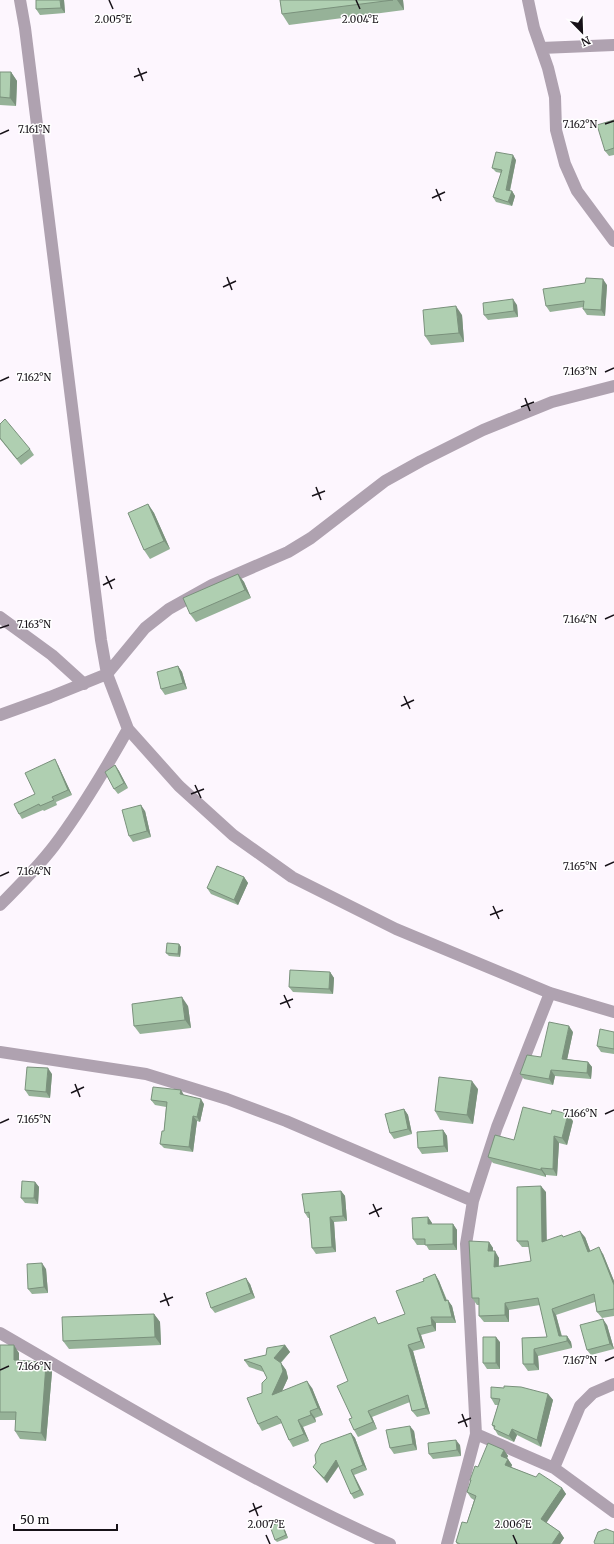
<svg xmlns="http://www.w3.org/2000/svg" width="614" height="1544" font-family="Merriweather,serif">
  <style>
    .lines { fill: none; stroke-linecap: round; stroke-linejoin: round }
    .street { stroke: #afa2b0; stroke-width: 12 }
    .wall { fill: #96b298 }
    .shaded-wall { fill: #7a917c }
    .building { fill: #afcfb1; stroke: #7a917c }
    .ticks { fill: none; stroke: #171218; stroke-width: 1.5 }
    .ticks-label { font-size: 10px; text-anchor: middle; fill: #171218; stroke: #fff; stroke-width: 3; stroke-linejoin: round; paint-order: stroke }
  </style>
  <rect width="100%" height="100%" fill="#fdf6fe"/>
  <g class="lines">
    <path class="street" d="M20 0 25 28 101 640 107 674 128 729 179 786 233 835 292 877 396 929 550 993 614 1012
      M528 0 534 28 548 68 555 97 556 130 565 164 577 191 614 241
      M541 48 614 45
      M0 617 52 655 84 684
      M0 715 50 697 107 674 145 628 169 609 212 585 288 552 311 538 385 481 421 461 483 430 552 402 614 386
      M0 905C19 886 38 867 54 846 82 809 105 770 128 729
      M0 1052 146 1074 227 1099 286 1121 473 1201
      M0 1333C128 1407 255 1484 390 1544
      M476 1434 554 1468 614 1512
      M554 1468 580 1406 593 1393 614 1384
      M447 1544 476 1434 466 1244 473 1201 497 1127 550 993"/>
  </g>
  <path class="wall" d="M64 0 65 13 40 15 36 9Z
    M280 0H403L404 10 289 25 282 14Z
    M0 72H11L17 81 16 106 0 105Z
    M614 120V155L609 156 605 151Z
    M516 160 510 191H512L515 196 512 206 496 202 493 197 501 173 496 172 492 168Z
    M607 285 605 316 587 315 583 309 584 307 550 312 546 306Z
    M517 305 518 317 488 320 484 315Z
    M462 315 464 342 431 345 425 336Z
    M0 424 30 449 34 455 21 465 0 439Z
    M148 504 154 513 170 549 150 559 144 550Z
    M238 574 244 582 251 598 196 622 190 614Z
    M178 666 182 672 187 689 165 695 161 689Z
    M58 765 72 795 56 802 57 805 44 811 43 810 22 819 19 814 35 794Z
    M115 765 119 771 128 788 118 794 114 789Z
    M145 811 151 837 133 842 129 836Z
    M244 877 248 883 238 905 211 894 207 888Z
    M179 944 181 947 180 957 169 956 166 953Z
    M330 972 334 978 333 994 293 992 289 987Z
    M188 1006 191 1028 140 1034 134 1026Z
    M573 1032 567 1059 588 1062 592 1067 591 1079 555 1076 553 1085 524 1079 520 1074Z
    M614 1032V1054L601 1052 597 1046Z
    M52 1074 50 1098 29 1096 25 1090Z
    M478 1089 473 1124 440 1120 435 1111Z
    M184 1095 204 1104 200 1122 197 1121 193 1152 164 1148 160 1144 164 1131 166 1107 155 1105 151 1100Z
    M404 1109 408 1115 412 1134 394 1139 390 1133Z
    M573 1121 567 1145 559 1143 557 1176 546 1175V1177L493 1163 488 1157 514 1140Z
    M443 1130 447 1136 448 1152 422 1154 418 1148Z
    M35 1182 39 1187 38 1204 25 1203 21 1198Z
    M341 1191 345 1196 347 1221 334 1222 336 1252 316 1254 312 1248 310 1218H308L305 1213Z
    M546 1192V1241L563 1237H585L590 1251 603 1254 614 1281V1316L602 1318 597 1312 595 1302 556 1315 562 1336H567L571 1342 572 1348 538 1356 539 1370 528 1371 523 1364 522 1338 547 1337 540 1305 509 1310V1322H484L479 1316V1305H477L472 1298 489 1242 493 1248V1251L499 1258V1266L531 1261 529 1247H522L517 1241Z
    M428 1217 432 1223V1224H453L457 1230V1250H429L426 1245H417L413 1239Z
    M46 1269 48 1293 32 1294 28 1289Z
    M435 1274 439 1281 447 1300 452 1306 456 1323H436V1331L421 1335 425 1348 413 1351 430 1414 417 1417 412 1411 410 1402 372 1417 377 1429 358 1437 354 1430 348 1381 379 1323V1324L405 1314 424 1281Z
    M250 1284 255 1298 215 1313 211 1308Z
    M154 1314 160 1322 161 1345 69 1349 63 1341Z
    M607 1325 614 1349 591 1355 587 1350Z
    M500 1342V1369H487L483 1363Z
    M0 1345 19 1353V1361L46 1364 52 1372 46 1441 20 1439 15 1431 16 1420H0Z
    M285 1345 290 1352 281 1363 286 1370 288 1378 282 1391 312 1388 323 1415 315 1418 316 1422 303 1427 309 1441 293 1447 289 1440 282 1423 262 1431 258 1424 262 1393 267 1378 264 1372 249 1367 244 1360 266 1355Z
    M548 1394 553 1400 541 1447 517 1435 514 1442 498 1435 492 1425 498 1405H495L491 1398Z
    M414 1431 417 1450 394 1454 390 1448Z
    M351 1433 355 1438 367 1470 354 1475 364 1495 354 1499 351 1494 339 1466 327 1483 317 1472 313 1467Z
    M460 1445 461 1456 433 1459 429 1454Z
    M504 1450 508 1456 507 1458 512 1465 511 1467 562 1488 566 1494 546 1522 560 1532 564 1538 560 1544H457L456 1542 467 1523 474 1500 471 1498 467 1492 471 1481 470 1480 478 1467Z
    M281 1522 283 1525 288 1538 277 1542 275 1540Z"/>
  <path class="shaded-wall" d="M60 0H64L65 13 61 8Z
    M397 0H403L404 10Z
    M11 72 17 81 16 106 10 98Z
    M513 155 516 160 509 194 506 190Z
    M512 191 515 196 512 206 508 202Z
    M603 279 607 285 605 316 601 310Z
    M513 299 517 305 518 317 514 311Z
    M456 306 462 315 464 342 459 333Z
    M148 504 154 513 170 549 164 541Z
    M238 574 244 582 251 598 245 590Z
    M178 666 182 672 187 689 183 683Z
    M55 759 58 765 72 795 68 790Z
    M115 765 119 771 128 788 124 783Z
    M141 805 145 811 151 837 147 831Z
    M244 877 248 883 238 905 234 900Z
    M179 944 181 947 180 957 178 954Z
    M330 972 334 978 333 994 329 989Z
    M182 997 188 1006 191 1028 185 1020Z
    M569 1026 573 1032 566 1065 562 1059Z
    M588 1062 592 1067 591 1079 587 1073Z
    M48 1068 52 1074 50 1098 46 1092Z
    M551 1070 555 1076 553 1085 549 1079Z
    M472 1081 478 1089 473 1124 467 1115Z
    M181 1090 184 1095 180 1094Z
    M201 1099 204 1104 200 1122 197 1117Z
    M404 1109 408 1115 412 1134 408 1129Z
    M568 1114 573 1121 567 1145 562 1138Z
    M193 1116 197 1121 193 1152 189 1147Z
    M443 1130 447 1136 448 1152 444 1146Z
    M554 1136 559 1143 557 1176 553 1169Z
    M541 1168 546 1175V1177L541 1170Z
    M35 1182 39 1187 38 1204 34 1198Z
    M541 1186 546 1192 547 1248 542 1242Z
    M341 1191 345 1196 347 1221 343 1216Z
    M330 1217 334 1222 336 1252 332 1247Z
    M428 1217 432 1223V1230L428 1224Z
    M453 1224 457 1230V1250L453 1244Z
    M580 1231 585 1237 593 1258 588 1252Z
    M489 1242 493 1248V1257L488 1251Z
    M599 1247 603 1254 614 1281V1285Z
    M495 1251 499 1258 498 1273 494 1267Z
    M42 1263 46 1269 48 1293 44 1287Z
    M435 1274 439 1281 449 1307 445 1301Z
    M246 1278 250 1284 255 1298 251 1293Z
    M448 1300 452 1306 456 1323 452 1317Z
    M505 1303 509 1310V1322L505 1315Z
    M552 1309 556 1315 563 1342 559 1336Z
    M154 1314 160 1322 161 1345 155 1337Z
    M431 1317 436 1323V1331L432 1325Z
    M603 1319 607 1325 614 1349 610 1344Z
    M417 1328 421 1335 425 1348 421 1341Z
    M567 1336 571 1342 572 1348 567 1341Z
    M496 1337 500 1342V1369L496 1363Z
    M14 1345 19 1353V1368L14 1360Z
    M285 1345 290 1352 279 1364 274 1358Z
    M408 1345 413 1351 430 1414 426 1408Z
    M534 1349 538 1356 539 1370 534 1364Z
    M281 1363 286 1370 288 1378 277 1402 272 1395Z
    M46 1364 52 1372 46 1441 41 1433Z
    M307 1381 312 1388 323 1415 318 1408Z
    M548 1394 553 1400 541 1447 537 1440Z
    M310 1411 315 1418 316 1422 311 1415Z
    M368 1411 372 1417 377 1429 373 1422Z
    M298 1420 303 1427 309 1441 304 1434Z
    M410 1426 414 1431 417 1450 413 1444Z
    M512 1429 517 1435 514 1442 509 1436Z
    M351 1433 355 1438 367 1470 363 1465Z
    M456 1440 460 1445 461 1456 457 1450Z
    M504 1450 508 1456 505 1462 501 1456Z
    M508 1459 512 1465 510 1471 505 1465Z
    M336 1460 339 1465 327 1483 324 1478Z
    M351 1470 354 1475 364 1495 360 1490Z
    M562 1488 566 1494 545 1525 541 1519Z
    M281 1522 283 1525 288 1538 286 1535Z
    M560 1532 564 1538 560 1544H552Z"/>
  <path class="building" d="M36 0H60L61 8 36 9Z
    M280 0H393L282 14Z
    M0 72H11L10 98 0 97Z
    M614 120V148L605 151 597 125Z
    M496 152 513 155 506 190 512 191 508 202 493 197 502 170 492 168Z
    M586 278 603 279 601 310 583 309 584 301 546 306 543 289 585 283Z
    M513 299 514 311 484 315 483 303Z
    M456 306 459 333 425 336 423 310Z
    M5 419 30 449 17 459 0 438V424Z
    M148 504 164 541 144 550 128 513Z
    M238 574 245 590 190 614 183 598Z
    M178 666 183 683 161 689 157 672Z
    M55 759 68 790 52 797 54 800 40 806 39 804 19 814 14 804 35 794 25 773Z
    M115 765 124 783 114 789 105 772Z
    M141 805 147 831 129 836 122 810Z
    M217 866 244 877 234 900 207 888Z
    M167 943 179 944 178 954 166 953Z
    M290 970 330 972 329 989 289 987Z
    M182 997 185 1020 134 1026 132 1004Z
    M549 1022 569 1026 562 1059 588 1062 587 1073 551 1070 549 1079 520 1074 527 1055 541 1057Z
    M600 1029 614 1032V1049L597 1046Z
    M27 1067 48 1068 46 1092 25 1090Z
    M439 1077 472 1081 467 1115 435 1111Z
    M153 1087 181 1090 180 1094 201 1099 197 1117 193 1116 189 1147 160 1144 162 1131H164L167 1102 151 1100Z
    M523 1107 551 1114 552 1110 568 1114 562 1138 554 1136 553 1169 541 1168V1170L488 1157 495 1135 514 1140Z
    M404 1109 408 1129 390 1133 385 1114Z
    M443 1130 444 1146 418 1148 417 1132Z
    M22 1181 35 1182 34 1198H21Z
    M541 1186 542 1242 562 1235 563 1237 580 1231 588 1252 599 1247 614 1285V1309L597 1312 594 1294 552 1309 559 1336H567V1341L534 1349V1364H523L522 1338 547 1337 538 1298 505 1303V1315L479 1316V1298H472L469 1241 489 1242 488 1251H495L494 1267 531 1261 528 1241H517V1187Z
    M341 1191 343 1216 330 1217 332 1247 312 1248 309 1212 305 1213 302 1194Z
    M428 1217V1224H453V1244L425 1245V1239H413L412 1218Z
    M42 1263 44 1287 28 1289 27 1264Z
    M435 1274 445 1301 448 1300 452 1317H431L432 1325 417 1328 421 1341 408 1345 426 1408 412 1411 408 1395 368 1411 373 1422 354 1430 349 1419 352 1418 337 1386 348 1381 330 1336 375 1317 378 1324 405 1314 396 1291 424 1281 423 1279Z
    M246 1278 251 1293 211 1308 206 1293Z
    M154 1314 155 1337 63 1341 62 1317Z
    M603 1319 610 1344 587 1350 580 1325Z
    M483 1337H496V1363H483Z
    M0 1345H14V1360L43 1362 46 1364 41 1433 15 1431 16 1412H0Z
    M285 1345 274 1358 281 1363 283 1371 272 1395 307 1381 318 1408 310 1411 311 1415 298 1420 304 1434 289 1440 280 1419H279L277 1416 258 1424 247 1398 262 1393V1383L267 1378 261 1366 244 1360 266 1355 267 1348Z
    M504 1386 521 1387 548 1394 537 1440 512 1429 509 1436 494 1429 495 1426 492 1425 500 1399 491 1398V1387L504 1388Z
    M410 1426 413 1444 390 1448 386 1430Z
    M351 1433 363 1465 351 1470 360 1490 351 1494 336 1460 324 1478 313 1467 316 1463 315 1455 321 1444Z
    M456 1440 457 1450 429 1454 428 1443Z
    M488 1443 504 1450 501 1456 508 1459 505 1465 536 1477 539 1473 562 1488 541 1519 560 1532 552 1544H460L456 1542 462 1522 467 1523 476 1496 467 1492 471 1480H470L475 1466 478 1467Z
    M281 1522 286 1535 275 1540 270 1526Z
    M606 1529 614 1532V1544H595L594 1542 598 1532Z"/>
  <path class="ticks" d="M109 0 113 9M356 0 360 9M138 68 143 81M134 77 147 72M605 124 614 121M0 134 9 130M436 189 441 201M432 198 445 192M227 277 232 290M223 287 236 281M605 372 614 368M0 381 9 377M525 398 530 411M521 407 534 402M316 487 321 500M312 496 325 491M106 576 112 589M103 585 115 579M605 619 614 615M0 628 9 625M404 696 410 709M401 706 414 700M195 785 201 798M191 794 204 789M605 866 614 862M0 876 9 872M493 906 499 919M490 915 503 910M284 995 290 1008M280 1004 293 999M75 1084 80 1097M71 1093 84 1087M605 1114 614 1110M0 1123 9 1119M373 1204 379 1217M369 1214 382 1208M164 1293 169 1306M160 1302 173 1297M605 1361 614 1357M0 1370 9 1366M462 1414 467 1427M458 1423 471 1418M253 1503 258 1516M249 1512 262 1506M266 1535 270 1544M513 1535 517 1544"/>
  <g class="ticks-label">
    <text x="113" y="23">2.005°E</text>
    <text x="360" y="23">2.004°E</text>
    <text x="580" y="128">7.162°N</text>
    <text x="34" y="133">7.161°N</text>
    <text x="580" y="375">7.163°N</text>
    <text x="34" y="381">7.162°N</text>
    <text x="580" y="623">7.164°N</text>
    <text x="34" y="628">7.163°N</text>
    <text x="580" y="870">7.165°N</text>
    <text x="34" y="875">7.164°N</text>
    <text x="580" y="1117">7.166°N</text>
    <text x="34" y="1123">7.165°N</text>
    <text x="580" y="1364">7.167°N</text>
    <text x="34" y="1370">7.166°N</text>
    <text x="266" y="1528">2.007°E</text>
    <text x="513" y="1528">2.006°E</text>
  </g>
  <g transform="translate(582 32) rotate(157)" stroke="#ffffff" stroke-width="3" paint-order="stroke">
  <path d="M0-3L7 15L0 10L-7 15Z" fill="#171218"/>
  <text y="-6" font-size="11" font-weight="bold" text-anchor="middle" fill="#171218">N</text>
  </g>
  <path d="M14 1524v6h103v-6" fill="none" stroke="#171218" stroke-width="2"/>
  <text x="20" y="1524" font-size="12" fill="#171218" stroke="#ffffff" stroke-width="3" paint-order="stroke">50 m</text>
</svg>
